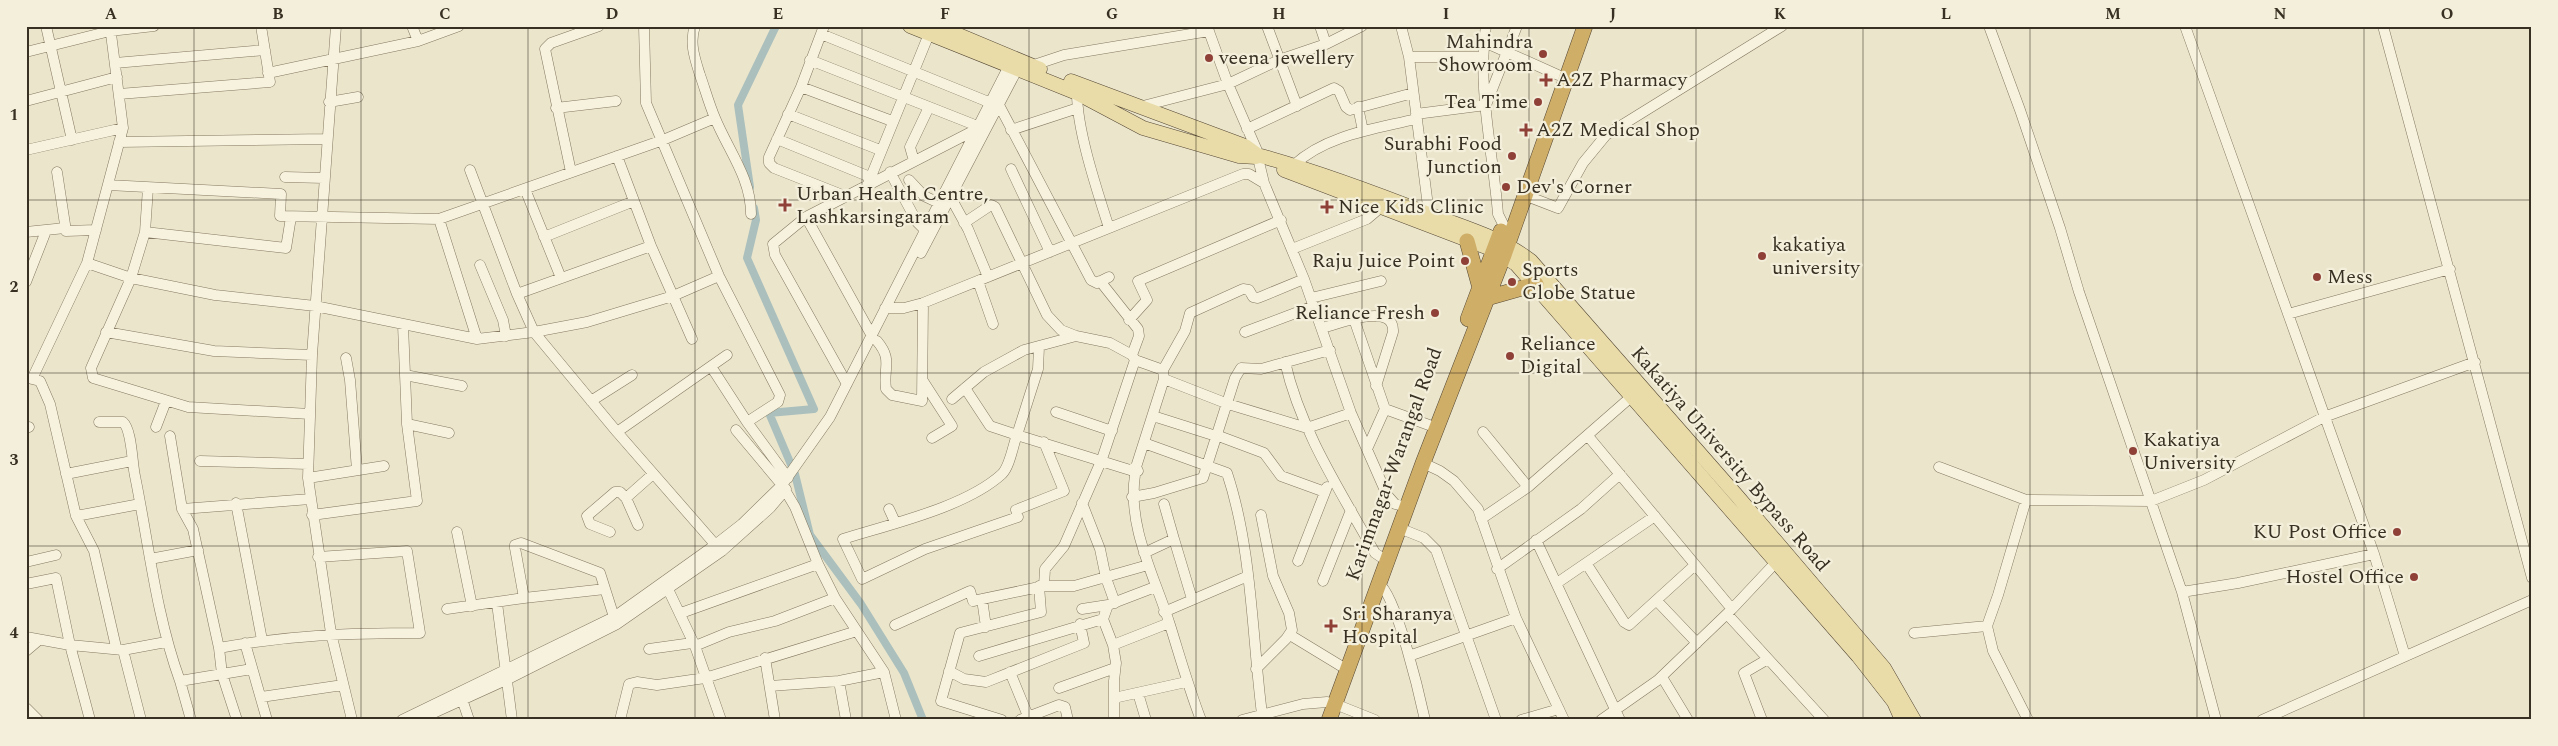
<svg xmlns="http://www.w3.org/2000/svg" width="2558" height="746" font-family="Spectral,serif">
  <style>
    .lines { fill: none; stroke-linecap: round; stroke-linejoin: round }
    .canal { stroke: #abc0bc; stroke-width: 8 }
    .minor-casing { stroke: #867961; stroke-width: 11 }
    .major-casing { stroke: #554734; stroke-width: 15 }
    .highway-casing { stroke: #554734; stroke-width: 16 }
    .minor { stroke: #f6f2de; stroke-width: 10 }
    .major { stroke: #e9dca9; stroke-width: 14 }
    .highway { stroke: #cfae67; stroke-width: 15 }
    .grid { fill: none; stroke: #383023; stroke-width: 1; stroke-opacity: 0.55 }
    .poi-dot { fill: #8f4138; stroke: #f3efda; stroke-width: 2 }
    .labels { text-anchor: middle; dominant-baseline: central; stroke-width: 4.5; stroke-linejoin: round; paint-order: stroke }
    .poi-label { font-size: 20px; fill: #383023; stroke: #f3efda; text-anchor: start }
    .street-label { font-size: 20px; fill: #383023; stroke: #f3efda }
    .neatline { fill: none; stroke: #383023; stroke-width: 2 }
    .grid-label { font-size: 16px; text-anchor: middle; font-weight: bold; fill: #383023 }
  </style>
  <rect width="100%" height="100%" fill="#ebe5cc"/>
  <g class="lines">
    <path class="canal" d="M750 187 738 105 776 26
      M754 208 756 220 747 258 814 409 769 413 795 474 810 535 861 604 904 673 923 720"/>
    <defs>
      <path id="minor" d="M46 26 72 140
        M110 26 123 128 87 263 32 379 40 381 50 404 76 516 94 551 116 647
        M336 26 312 355 308 478 331 633 352 720
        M412 26 418 41
        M644 26 646 103 719 276 780 395 778 402 747 422 788 478
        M695 26C689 43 695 59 700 75 705 89 709 104 715 118 728 150 751 178 751 214
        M824 26 801 87 769 157V163L774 168 845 196
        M1207 26 1228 84 1258 153
        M1267 26 1297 106
        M1320 26 1326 44
        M1401 26 1409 57 1429 214
        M1486 26C1477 88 1493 152 1498 214L1504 226
        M1989 26 2020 110 2060 228 2079 292 2182 592 2216 720
        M2185 26 2374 554 2405 656
        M2383 26 2532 578
        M821 34 991 103
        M1484 42 1558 75
        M26 52 110 31 154 26
        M1409 57H1483
        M810 60 980 127
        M115 63 265 50
        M1031 66 1064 55 1209 31
        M268 73 418 41 459 26
        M801 87 892 121
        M1077 93C1077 131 1097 190 1109 228
        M119 94 270 82 261 26
        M26 101 117 77
        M329 102 358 97
        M999 105 1091 280 1097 283 1109 277
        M1139 107 1228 84 1279 60 1326 44 1362 26
        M1358 107 1363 131
        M556 108 616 101
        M788 114 880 150
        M1416 114 1486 105 1517 26
        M1247 129 1334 88 1339 91 1346 107 1350 110 1413 93
        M1011 130 1078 108
        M777 139 870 177
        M119 142 327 139
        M26 150 123 128
        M617 156 651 246 692 339
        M1258 158 1264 183 1304 279 1351 413 1387 495 1395 504 1407 507
        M914 161 910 147 929 107
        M1294 165C1326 135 1375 129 1416 119
        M1011 169 1050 252
        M470 170 517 294 534 332 617 432 720 550
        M57 172 66 231 96 230
        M571 172 545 49 551 43 599 26
        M890 172 917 222 925 230
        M285 177 324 178
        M909 180 924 196 939 203
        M868 184 929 34
        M108 185 281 194 280 216 439 219 663 140 715 118
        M148 188 145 232 131 278 91 368 93 378 188 407 310 414
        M525 189 561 278
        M1524 195 1558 208 1583 163 1606 135 1782 26
        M951 198 968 229 988 277
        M806 217 872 336
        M439 219 477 339
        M964 223 991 205 995 207 1047 315 1061 330 1076 336
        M26 232 65 228
        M145 232 286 248 291 217
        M544 237 634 201
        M1292 249 1367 219 1380 208
        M921 253 1020 64
        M87 263 131 278 215 295 315 306 477 339 534 332 587 322 673 296 719 276
        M480 265 503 320 506 336
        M978 281 993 324
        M1100 281 1138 329 1139 336 1132 355
        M26 282 46 231
        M517 294 651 246
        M1311 298 1381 281
        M885 308H904L923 303 1243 174H1249L1264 183
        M2288 314 2450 269
        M1354 319 1385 409 1367 449
        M1129 320 1147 300 1138 281 1281 220
        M1322 328C1338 324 1395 301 1393 332L1376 386
        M106 332 214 351 312 355
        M1245 332 1314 306
        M877 341C893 360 883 367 886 389L892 395 922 401 923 303
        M1039 347 1038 369 1017 435 1130 470 1136 467 1138 471
        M346 358 350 380 357 470
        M1285 362C1301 432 1341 492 1375 553L1381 557
        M712 368 747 422
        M405 375 462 386
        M1164 379 1228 404 1307 428 1351 413
        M923 381 952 426 932 438
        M847 384 775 255 773 244 806 217 979 128
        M965 388 990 426 1017 435C1013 445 1010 466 1002 474 966 507 891 524 843 539L862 579 925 549 1018 517 1016 510 1064 491 1044 442
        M952 399 984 372 1024 350 1076 336 1110 343 1132 355 1135 360 1163 370
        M591 401 632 375
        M1385 409 1429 425
        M1056 412 1112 431
        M1153 416 1216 436
        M99 422H123C132 430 132 463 135 476 149 545 156 615 180 681
        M407 424 449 433
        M156 427 166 401
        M26 428 29 427
        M736 430 782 485 795 507 818 564 835 598 884 672 896 720
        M617 432 727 355
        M1483 432 1528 487
        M1216 435 1264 453 1281 476 1325 492
        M170 436 182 509 193 529 219 648C289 635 349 633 420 633L407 551 318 557
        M1588 436 1732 609
        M1144 443 1227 473C1252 548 1252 636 1262 714
        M200 461 308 464
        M1423 463 1440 471 1454 481 1478 509 1516 618 1564 720
        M1136 467 1164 379 1163 370 1185 331 1190 313 1243 289 1249 290 1253 297 1258 298 1304 279
        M1939 467 2026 500 2151 501 2204 480 2324 417 2475 362
        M66 474 132 461
        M1135 475C1127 527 1155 577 1170 625 1180 657 1189 689 1201 720
        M308 478 384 466
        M1132 497 1154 493 1203 478 1235 378 1241 368 1261 369 1330 350
        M626 498 638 525
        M2026 500 1998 595 1987 626 1993 651 2028 720
        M236 503 262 640
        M1082 503 1100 549 1106 578 1115 603
        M1164 504 1174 539
        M182 509 310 499
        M889 509 895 522
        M312 515 417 501 407 424 403 325
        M76 516 140 504
        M1481 519 1528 487 1631 397
        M1399 528 1424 538 1436 550 1496 720
        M457 532 472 606
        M610 532 590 524 587 516 615 492H620L626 498 653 474
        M1536 540 1620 720
        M1144 553 1174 539 1192 599
        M150 559 198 550
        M1298 561 1327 487
        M26 562 56 555
        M1586 563 1624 622 1629 625 1695 565
        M1497 569 1581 509 1620 474
        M1323 581 1351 510
        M1557 583 1655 516
        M26 584 56 578 70 645 90 720
        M1379 584C1396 594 1420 697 1425 720
        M666 585 695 646 721 720
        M1044 586H1074L1148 565
        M2182 592 2238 583 2374 554
        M524 598 605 589
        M982 599 986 627
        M1657 601 1697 643
        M497 603 512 720
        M447 609 524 598 515 548V545L521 543 600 573 614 617
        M1082 609 1108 605
        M1164 612 1248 576
        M681 613 818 564
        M1727 614 1824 720
        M895 625 970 591 973 601 1044 586 1045 569 1064 546 1102 459 1135 360
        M1914 633 1987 626
        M1290 635 1341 666
        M26 637 70 645 123 650 141 720
        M245 643 267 720
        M1113 645 1169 623
        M695 646 729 632 775 621 835 598
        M219 648 222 674 237 720
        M649 649 692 643
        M123 650 166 642
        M26 651 39 640
        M979 656 1103 619
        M1409 656 1516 618
        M765 658 775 720
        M1256 669 1286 639 1292 630 1289 613 1273 576 1261 515
        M949 671 964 679 986 682 1084 643 1080 624
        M1010 672 1028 716
        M1662 677 1688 720
        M839 681 846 720
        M770 686 839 681 884 672
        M1059 688 1115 668
        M1138 693 1146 720
        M261 697 343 685
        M1114 698 1186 682
        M462 699 469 720
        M1335 704 1375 720
        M26 708 38 720
        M191 720 180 681 252 669
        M402 720 614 617 715 545 742 524 782 485 830 417 1012 60
        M418 720 508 679 617 624 722 551 770 508 786 489
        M620 720 629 684 637 682 657 685 705 678 857 631
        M1002 720 941 701 960 633 1041 612 1039 586
        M1020 720 1059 705 1065 707 1068 720
        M1114 720V681L1116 663 1113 645 1103 619 1108 605 1155 587
        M1242 720 1303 704 1327 702
        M1521 720 1559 709
        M1601 720 1658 680 1732 609 1779 559
        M1762 720 1744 673 1768 659
        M2262 720 2532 600"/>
      <path id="major" d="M910 26 1077 93 1143 128 1239 156 1256 157
        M937 26 1040 69
        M1071 81 1245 146 1256 154
        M1261 156C1319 172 1375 193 1431 215 1466 228 1501 238 1531 261L1738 497 1884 668 1914 720
        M1284 170 1494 250 1516 264 1858 656 1894 702 1902 720"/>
      <path id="highway" d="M1467 241 1480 288
        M1487 298 1536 284
        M1468 319 1501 231
        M1329 720 1423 463 1504 255 1585 26"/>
    </defs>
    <use href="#minor" class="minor-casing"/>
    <use href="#major" class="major-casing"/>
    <use href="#highway" class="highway-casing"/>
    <use href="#minor" class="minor"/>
    <use href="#major" class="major"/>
    <use href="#highway" class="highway"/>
  </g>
  <path class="grid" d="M194 26V720M361 26V720M528 26V720M695 26V720M862 26V720M1029 26V720M1196 26V720M1362 26V720M1529 26V720M1696 26V720M1863 26V720M2030 26V720M2197 26V720M2364 26V720M26 200H2532M26 373H2532M26 546H2532"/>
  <g class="poi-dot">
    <circle cx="1543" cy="54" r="5"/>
    <circle cx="1209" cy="58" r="5"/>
    <path d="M1543.5 72.5h5v5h5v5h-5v5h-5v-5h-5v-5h5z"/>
    <circle cx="1538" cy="102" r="5"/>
    <path d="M1523.5 122.5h5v5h5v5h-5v5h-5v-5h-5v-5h5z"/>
    <circle cx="1512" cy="156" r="5"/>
    <circle cx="1506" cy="187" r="5"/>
    <path d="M782.5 197.5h5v5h5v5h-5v5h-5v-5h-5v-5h5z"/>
    <path d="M1324.5 199.5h5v5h5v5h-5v5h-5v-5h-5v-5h5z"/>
    <circle cx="1762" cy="256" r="5"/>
    <circle cx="1465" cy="261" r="5"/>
    <circle cx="2317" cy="277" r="5"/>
    <circle cx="1512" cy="282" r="5"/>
    <circle cx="1435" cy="313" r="5"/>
    <circle cx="1510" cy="356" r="5"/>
    <circle cx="2133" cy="451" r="5"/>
    <circle cx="2397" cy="532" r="5"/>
    <circle cx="2414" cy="577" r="5"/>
    <path d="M1328.5 618.5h5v5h5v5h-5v5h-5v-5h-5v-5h5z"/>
  </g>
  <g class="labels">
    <g class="poi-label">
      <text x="1533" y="42" text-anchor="end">Mahindra<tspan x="1533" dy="23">Showroom</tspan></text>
      <text x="1219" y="58">veena jewellery</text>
      <text x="1556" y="80">A2Z Pharmacy</text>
      <text x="1528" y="102" text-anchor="end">Tea Time</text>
      <text x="1536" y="130">A2Z Medical Shop</text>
      <text x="1502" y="144" text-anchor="end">Surabhi Food<tspan x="1502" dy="23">Junction</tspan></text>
      <text x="1516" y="187">Dev's Corner</text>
      <text x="796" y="194">Urban Health Centre,<tspan x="796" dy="23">Lashkarsingaram</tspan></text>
      <text x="1338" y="207">Nice Kids Clinic</text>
      <text x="1772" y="245">kakatiya<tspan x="1772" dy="23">university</tspan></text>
      <text x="1455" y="261" text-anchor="end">Raju Juice Point</text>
      <text x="1522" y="270">Sports<tspan x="1522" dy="23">Globe Statue</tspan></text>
      <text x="2327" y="277">Mess</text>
      <text x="1425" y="313" text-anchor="end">Reliance Fresh</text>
      <text x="1520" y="344">Reliance<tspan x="1520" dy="23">Digital</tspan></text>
      <text x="2143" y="440">Kakatiya<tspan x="2143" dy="23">University</tspan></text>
      <text x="2387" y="532" text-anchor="end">KU Post Office</text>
      <text x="2404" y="577" text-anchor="end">Hostel Office</text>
      <text x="1342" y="614">Sri Sharanya<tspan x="1342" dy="23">Hospital</tspan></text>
    </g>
    <g class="street-label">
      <text transform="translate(1730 459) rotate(49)">Kakatiya University Bypass Road</text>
      <text transform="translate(1394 464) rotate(-70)">Karimnagar-Warangal Road</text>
    </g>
  </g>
  <rect width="2558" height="746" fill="none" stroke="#f3efda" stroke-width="55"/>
  <rect x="28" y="28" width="2502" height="690" class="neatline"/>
  <g class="grid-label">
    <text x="111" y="19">A</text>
    <text x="278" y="19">B</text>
    <text x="445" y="19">C</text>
    <text x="612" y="19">D</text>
    <text x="778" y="19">E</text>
    <text x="945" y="19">F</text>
    <text x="1112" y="19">G</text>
    <text x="1279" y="19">H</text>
    <text x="1446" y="19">I</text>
    <text x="1613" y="19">J</text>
    <text x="1780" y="19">K</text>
    <text x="1946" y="19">L</text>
    <text x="2113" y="19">M</text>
    <text x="2280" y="19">N</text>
    <text x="2447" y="19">O</text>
    <text x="14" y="120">1</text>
    <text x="14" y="292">2</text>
    <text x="14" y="465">3</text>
    <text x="14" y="638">4</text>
  </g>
</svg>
